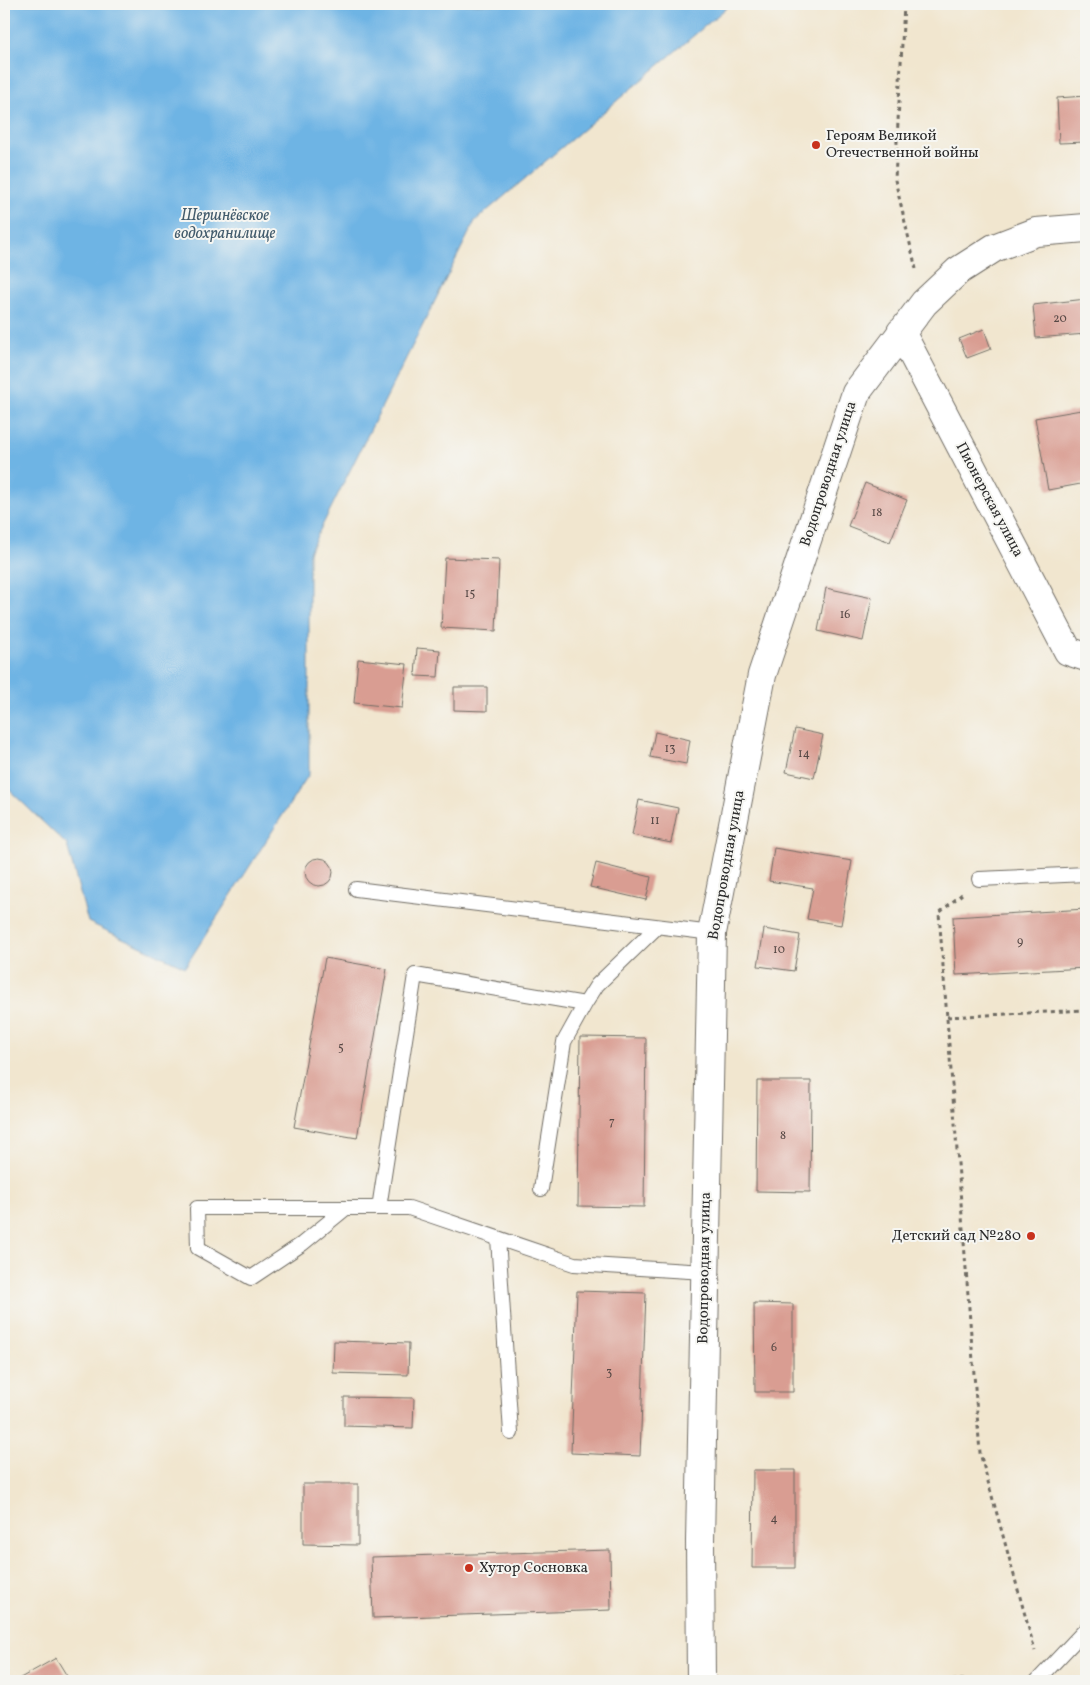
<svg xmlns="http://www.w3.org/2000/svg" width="1090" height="1685" font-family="Vollkorn,serif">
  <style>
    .water { fill: #6eb4e4; stroke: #4c7088 }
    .building { fill: #d99d92 }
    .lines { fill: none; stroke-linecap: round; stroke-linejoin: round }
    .service-casing { stroke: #706c64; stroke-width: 16 }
    .minor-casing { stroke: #706c64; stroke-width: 30 }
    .path { stroke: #706c64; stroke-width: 3; stroke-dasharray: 4 4; stroke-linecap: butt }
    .service { stroke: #fff; stroke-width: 14 }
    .minor { stroke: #fff; stroke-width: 28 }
    .poi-dot { fill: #c8321e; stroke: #f6f6f2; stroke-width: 2 }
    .labels { text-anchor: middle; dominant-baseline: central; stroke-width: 4; stroke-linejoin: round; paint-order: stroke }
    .number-label { font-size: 12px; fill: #564845 }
    .poi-label { font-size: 15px; fill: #2b2b2b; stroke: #f6f6f2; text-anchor: start }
    .street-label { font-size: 15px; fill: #2b2b2b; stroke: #f6f6f2 }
    .water-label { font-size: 16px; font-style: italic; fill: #425b6c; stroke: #f6f6f2 }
  </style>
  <rect width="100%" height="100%" fill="#f6f6f2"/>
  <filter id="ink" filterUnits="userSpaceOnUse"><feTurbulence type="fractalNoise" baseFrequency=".02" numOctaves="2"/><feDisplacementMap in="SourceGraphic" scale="10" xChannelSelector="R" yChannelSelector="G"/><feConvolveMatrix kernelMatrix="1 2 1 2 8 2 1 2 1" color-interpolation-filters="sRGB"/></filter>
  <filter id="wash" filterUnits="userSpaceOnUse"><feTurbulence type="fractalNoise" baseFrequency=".0096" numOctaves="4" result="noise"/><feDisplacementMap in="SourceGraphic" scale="20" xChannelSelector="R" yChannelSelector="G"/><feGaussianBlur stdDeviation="1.12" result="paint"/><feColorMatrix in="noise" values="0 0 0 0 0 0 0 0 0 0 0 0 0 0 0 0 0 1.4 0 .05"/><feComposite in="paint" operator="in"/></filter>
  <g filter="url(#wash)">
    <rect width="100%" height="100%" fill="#f1e6cf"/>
    <path class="water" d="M4 4H731L475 221 309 552V774L185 967 88 922 67 845 4 785Z"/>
    <g id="blocks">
      <path class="building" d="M1086 96V142L1059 143 1057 98Z
        M1086 299V334L1036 338 1033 305Z
        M984 329 991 349 967 358 959 339Z
        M1081 410 1086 440V483L1048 490 1035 418Z
        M865 483 907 500 890 542 848 526Z
        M445 558 499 560 496 631 441 628Z
        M826 588 872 598 863 641 818 631Z
        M417 648 440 650 438 677 415 676Z
        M358 659 407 664 402 708 354 703Z
        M454 687H487V711L454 710Z
        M795 729 823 735 814 778 786 772Z
        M655 732 690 740 686 764 650 757Z
        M639 800 678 808 671 843 632 835Z
        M774 848 852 861 841 925 807 919 813 888 769 881Z
        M305 872a14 14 0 1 1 28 0a14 14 0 1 1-28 0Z
        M596 863 651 877 646 900 590 887Z
        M1086 909V968L956 975 953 917Z
        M764 929 800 935 794 971 758 966Z
        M325 958 387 969 357 1138 294 1127Z
        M580 1037 646 1038 644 1207 578 1206Z
        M757 1081H811L810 1192 756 1191Z
        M577 1291 646 1293 640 1456 571 1453Z
        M754 1303 793 1304V1392H755Z
        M334 1341 409 1343 408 1375 333 1373Z
        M344 1397 414 1398 413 1428 344 1426Z
        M753 1470H795V1568H752Z
        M303 1484H358V1545L303 1544Z
        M610 1550 611 1610 373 1618 371 1557Z
        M56 1658 70 1681H15Z"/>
    </g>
  </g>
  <g filter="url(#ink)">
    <use href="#blocks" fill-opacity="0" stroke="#706c64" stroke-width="1"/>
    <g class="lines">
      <defs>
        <path id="service" d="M979 879 1086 874
          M356 889 712 933
          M657 927 597 985 585 1004 415 975 379 1208H409L574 1264 705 1272
          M541 1189 564 1042 585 1004
          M346 1208 302 1244 251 1278 198 1248 197 1208H379
          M498 1238 511 1433
          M1037 1681 1086 1629"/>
        <path id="minor" d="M901 332 1068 651 1086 657
          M701 1681 700 1541 712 933 762 675 856 393 924 303 958 271 994 248 1036 232 1086 228"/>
      </defs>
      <use href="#service" class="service-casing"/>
      <use href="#minor" class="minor-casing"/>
      <path class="path" d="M904 4 895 180 916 269
        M962 894 939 913 980 1453 1035 1651
        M947 1017 1086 1010
        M936 1681 1015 1678"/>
      <use href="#service" class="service"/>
      <use href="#minor" class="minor"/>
    </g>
  </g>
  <g class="poi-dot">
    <circle cx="816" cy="145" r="5"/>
    <circle cx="1031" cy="1236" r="5"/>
    <circle cx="469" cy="1568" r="5"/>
  </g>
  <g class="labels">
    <g class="number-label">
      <text x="1060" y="319">20</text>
      <text x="877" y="513">18</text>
      <text x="470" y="594">15</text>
      <text x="845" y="615">16</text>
      <text x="670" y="749">13</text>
      <text x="804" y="754">14</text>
      <text x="655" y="821">11</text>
      <text x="1020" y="942">9</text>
      <text x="779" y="950">10</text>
      <text x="341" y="1048">5</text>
      <text x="612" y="1122">7</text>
      <text x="783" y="1136">8</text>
      <text x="774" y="1348">6</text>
      <text x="609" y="1373">3</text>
      <text x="774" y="1519">4</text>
    </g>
    <g class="poi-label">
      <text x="826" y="136">Героям Великой<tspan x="826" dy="17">Отечественной войны</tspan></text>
      <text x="1021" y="1236" text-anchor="end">Детский сад №280</text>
      <text x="479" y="1568">Хутор Сосновка</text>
    </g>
    <g class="street-label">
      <text transform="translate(829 474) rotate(-72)">Водопроводная улица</text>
      <text transform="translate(989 500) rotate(62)">Пионерская улица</text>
      <text transform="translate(727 865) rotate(-80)">Водопроводная улица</text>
      <text transform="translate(705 1268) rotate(-89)">Водопроводная улица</text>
    </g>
    <g class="water-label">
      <text x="225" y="216">Шершнёвское<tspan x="225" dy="18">водохранилище</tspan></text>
    </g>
  </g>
  <rect width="1090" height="1685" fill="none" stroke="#f6f6f2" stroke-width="20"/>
</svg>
